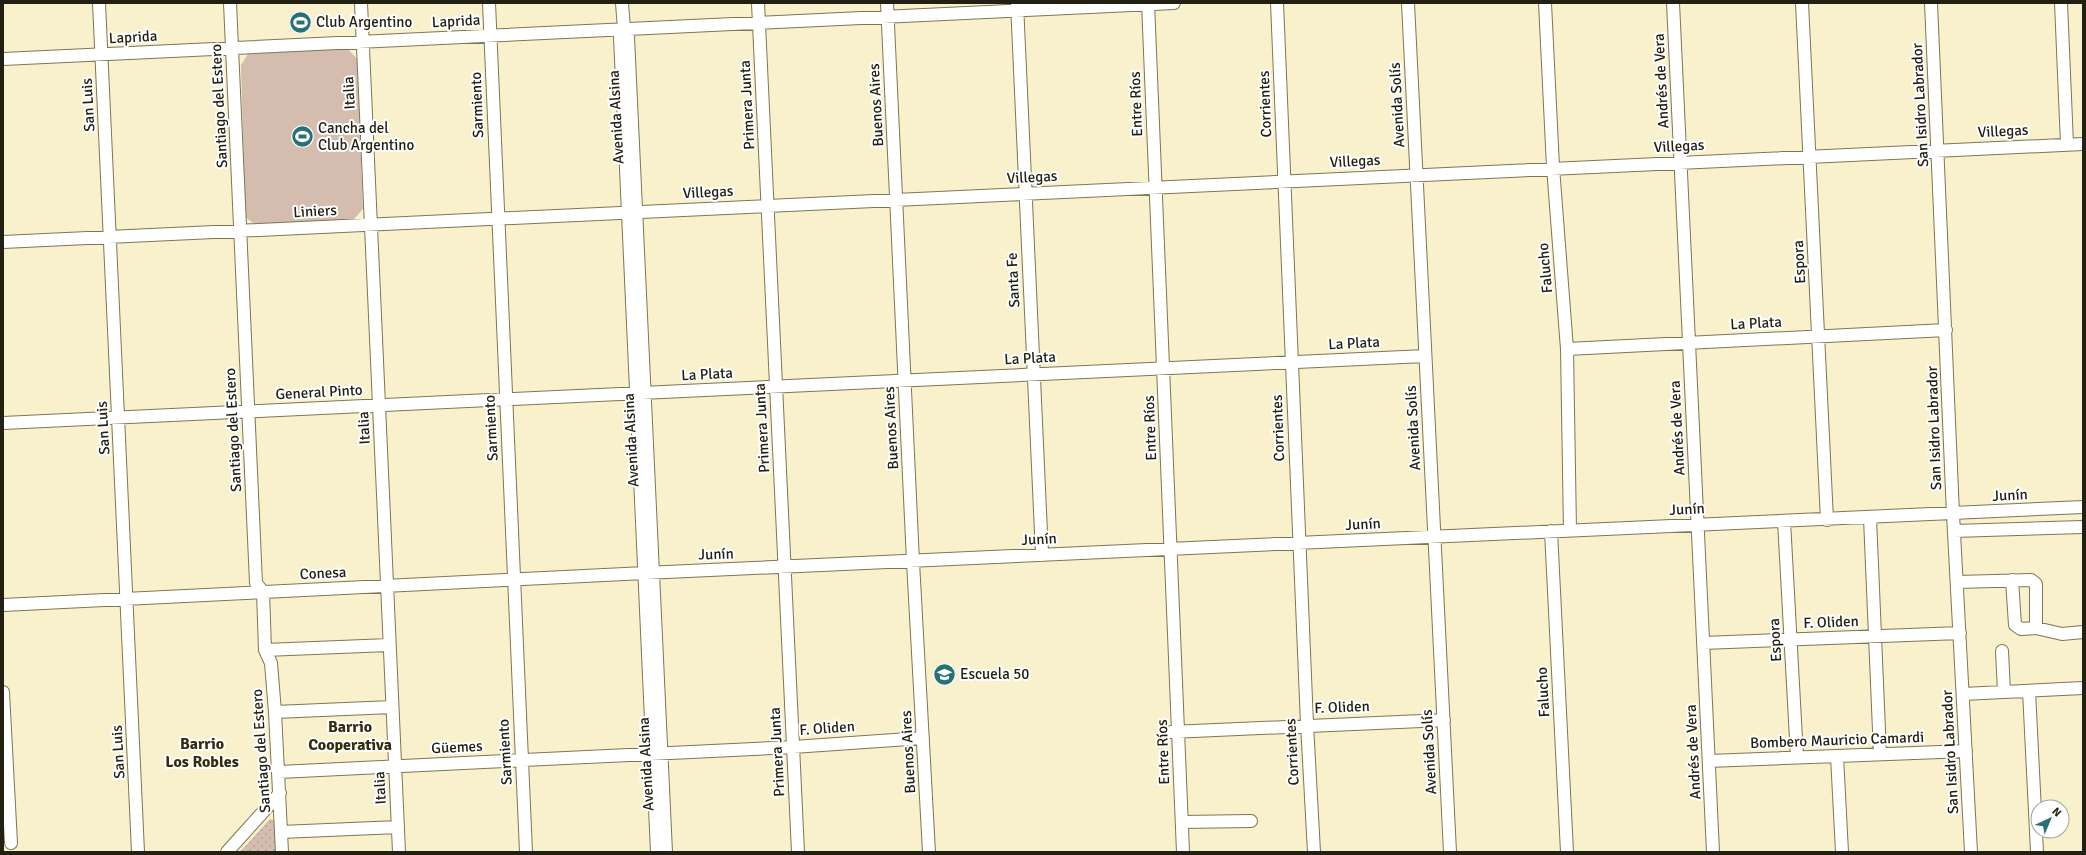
<svg xmlns="http://www.w3.org/2000/svg" width="2086" height="855" font-family="Signika,sans-serif">
  <style>
    .grass { fill: url(#grass-dots) }
    .garden { fill: #d4bdae }
    .lines { fill: none; stroke-linecap: round; stroke-linejoin: round }
    .minor-casing { stroke: #7d7654; stroke-width: 14 }
    .minor { stroke: #fff; stroke-width: 12 }
    .labels { text-anchor: middle; dominant-baseline: central; stroke-width: 4; stroke-linejoin: round; paint-order: stroke }
    .street-label { font-size: 15px; fill: #222012; stroke: #fff }
    .poi-label { font-size: 15px; fill: #222012; stroke: #fff; text-anchor: start }
    .neighbourhood-label { font-size: 16px; font-weight: bold; fill: #332c0c; stroke: #fff }
  </style>
  <defs>
    <pattern id="grass-dots" width="8" height="8" patternUnits="userSpaceOnUse"><rect width="8" height="8" fill="#d4bdae"/><path d="M2 2h.1M6 6h.1" fill="none" stroke="#b6a295" stroke-width="1.8" stroke-linecap="round"/></pattern>
  </defs>
  <rect width="100%" height="100%" fill="#f8f1cc"/>
  <path class="grass" d="M270 819 275 821 276 852H240Z"/>
  <path class="garden" d="M347 48 357 59 363 209 353 220 256 225 245 217 241 65 248 54Z"/>
  <g class="lines">
    <defs>
      <path id="minor" d="M99 3 138 852
        M230 3 256 583 263 592 265 650 271 663 275 712 282 852
        M361 3 399 852
        M489 3 526 852
        M622 3 624 29
        M758 3 798 852
        M887 3 913 562 929 852
        M1017 3 1042 555
        M1148 3 1183 852
        M1277 3 1307 724 1314 852
        M1408 3 1450 852
        M1545 3 1553 167 1567 349 1570 530
        M1673 3 1713 852
        M1802 3 1827 520
        M1931 3 1953 514 1971 852
        M2061 3 2067 144
        M3 59 1174 3
        M3 242 2083 144
        M1567 349 1946 330
        M3 423 1425 356
        M1870 518 1880 754
        M1784 521 1797 757
        M1551 531 1567 852
        M1954 531 2083 527
        M2012 580 2015 625 2021 629 2036 628 2062 634 2083 632
        M1957 582 2031 580 2036 584V628
        M3 605 645 573 2083 507
        M1703 643 1960 633
        M265 650 389 645
        M2002 651 2004 692
        M2029 691 2037 852
        M3 692 11 843
        M1963 694 2083 688
        M275 712 392 707
        M1171 732 1444 720
        M1837 756 1842 852
        M1709 761 1966 751
        M279 772 793 747 923 738
        M1182 822 1251 821
        M281 832 398 827
        M227 852 280 793
        M657 852 620 37 624 29 628 37 666 852"/>
    </defs>
    <use href="#minor" class="minor-casing"/>
    <use href="#minor" class="minor"/>
  </g>
  <defs>
    <symbol id="stadium-disc" viewBox="-11 -11 22 22"><circle r="9.5" fill="#267077" stroke="#fff"/><path d="M0-5a6.5 5 0 1 0 0 10a6.5 5 0 1 0 0-10ZM-3.5-1.8h7v3.6h-7Z" fill="#fff"/></symbol>
    <symbol id="school-disc" viewBox="-11 -11 22 22"><circle r="9.5" fill="#267077" stroke="#fff"/><path d="M0-5L7-2L0 1L-7-2ZM-4 1L0 2.5L4 1V4Q0 6-4 4Z" fill="#fff"/></symbol>
  </defs>
  <g fill-rule="evenodd">
    <use href="#stadium-disc" x="288" y="10" width="25" height="25"/>
    <use href="#stadium-disc" x="290" y="124" width="25" height="25"/>
    <use href="#school-disc" x="932" y="662" width="25" height="25"/>
  </g>
  <g class="labels">
    <g class="street-label">
      <text transform="translate(456 21) rotate(-3)">Laprida</text>
      <text transform="translate(133 37) rotate(-3)">Laprida</text>
      <text transform="translate(1661 81) rotate(-93)">Andrés de Vera</text>
      <text transform="translate(349 93) rotate(-93)">Italia</text>
      <text transform="translate(1136 104) rotate(-92)">Entre Ríos</text>
      <text transform="translate(1265 104) rotate(-92)">Corrientes</text>
      <text transform="translate(88 105) rotate(-93)">San Luis</text>
      <text transform="translate(477 105) rotate(-92)">Sarmiento</text>
      <text transform="translate(747 105) rotate(-93)">Primera Junta</text>
      <text transform="translate(876 105) rotate(-93)">Buenos Aires</text>
      <text transform="translate(1397 105) rotate(-93)">Avenida Solís</text>
      <text transform="translate(1920 105) rotate(-93)">San Isidro Labrador</text>
      <text transform="translate(219 106) rotate(-93)">Santiago del Estero</text>
      <text transform="translate(616 117) rotate(-93)">Avenida Alsina</text>
      <text transform="translate(2003 131) rotate(-3)">Villegas</text>
      <text transform="translate(1679 146) rotate(-3)">Villegas</text>
      <text transform="translate(1355 161) rotate(-3)">Villegas</text>
      <text transform="translate(1032 177) rotate(-3)">Villegas</text>
      <text transform="translate(708 192) rotate(-3)">Villegas</text>
      <text transform="translate(315 211) rotate(-3)">Liniers</text>
      <text transform="translate(1799 262) rotate(-93)">Espora</text>
      <text transform="translate(1545 268) rotate(-95)">Falucho</text>
      <text transform="translate(1013 280) rotate(-93)">Santa Fe</text>
      <text transform="translate(1756 323) rotate(-3)">La Plata</text>
      <text transform="translate(1354 343) rotate(-3)">La Plata</text>
      <text transform="translate(1030 358) rotate(-3)">La Plata</text>
      <text transform="translate(707 374) rotate(-3)">La Plata</text>
      <text transform="translate(319 392) rotate(-3)">General Pinto</text>
      <text transform="translate(103 428) rotate(-93)">San Luis</text>
      <text transform="translate(364 428) rotate(-93)">Italia</text>
      <text transform="translate(491 428) rotate(-93)">Sarmiento</text>
      <text transform="translate(762 428) rotate(-93)">Primera Junta</text>
      <text transform="translate(891 428) rotate(-93)">Buenos Aires</text>
      <text transform="translate(1150 428) rotate(-92)">Entre Ríos</text>
      <text transform="translate(1278 428) rotate(-92)">Corrientes</text>
      <text transform="translate(1413 428) rotate(-93)">Avenida Solís</text>
      <text transform="translate(1677 428) rotate(-93)">Andrés de Vera</text>
      <text transform="translate(1934 428) rotate(-92)">San Isidro Labrador</text>
      <text transform="translate(233 430) rotate(-93)">Santiago del Estero</text>
      <text transform="translate(631 440) rotate(-93)">Avenida Alsina</text>
      <text transform="translate(2010 495) rotate(-3)">Junín</text>
      <text transform="translate(1687 509) rotate(-3)">Junín</text>
      <text transform="translate(1363 524) rotate(-3)">Junín</text>
      <text transform="translate(1039 539) rotate(-3)">Junín</text>
      <text transform="translate(716 554) rotate(-2)">Junín</text>
      <text transform="translate(323 573) rotate(-3)">Conesa</text>
      <text transform="translate(1831 622) rotate(-2)">F. Oliden</text>
      <text transform="translate(1775 640) rotate(-93)">Espora</text>
      <text transform="translate(1543 692) rotate(-93)">Falucho</text>
      <text transform="translate(1342 707) rotate(-2)">F. Oliden</text>
      <text transform="translate(827 728) rotate(-4)">F. Oliden</text>
      <text transform="translate(1837 740) rotate(-2)">Bombero Mauricio Camardi</text>
      <text transform="translate(457 747) rotate(-3)">Güemes</text>
      <text transform="translate(261 751) rotate(-94)">Santiago del Estero</text>
      <text transform="translate(118 752) rotate(-93)">San Luis</text>
      <text transform="translate(505 752) rotate(-93)">Sarmiento</text>
      <text transform="translate(777 752) rotate(-93)">Primera Junta</text>
      <text transform="translate(908 752) rotate(-93)">Buenos Aires</text>
      <text transform="translate(1163 752) rotate(-92)">Entre Ríos</text>
      <text transform="translate(1292 752) rotate(-93)">Corrientes</text>
      <text transform="translate(1429 752) rotate(-93)">Avenida Solís</text>
      <text transform="translate(1693 752) rotate(-93)">Andrés de Vera</text>
      <text transform="translate(1950 752) rotate(-93)">San Isidro Labrador</text>
      <text transform="translate(646 764) rotate(-93)">Avenida Alsina</text>
      <text transform="translate(380 788) rotate(-93)">Italia</text>
    </g>
    <g class="poi-label">
      <text x="316" y="22">Club Argentino</text>
      <text x="318" y="128">Cancha del<tspan x="318" dy="17">Club Argentino</tspan></text>
      <text x="960" y="674">Escuela 50</text>
    </g>
    <g class="neighbourhood-label">
      <text x="350" y="727">Barrio<tspan x="350" dy="18">Cooperativa</tspan></text>
      <text x="202" y="744">Barrio<tspan x="202" dy="18">Los Robles</tspan></text>
    </g>
  </g>
  <rect width="2086" height="855" fill="none" stroke="#222012" stroke-width="8"/>
  <g transform="translate(2050 819) rotate(44)"><circle r="19" fill="#ffffff" stroke="#a7a6a0"/>
  <path d="M0-3L7 15L0 10L-7 15Z" fill="#267077"/>
  <text y="-6" font-size="11" font-weight="bold" text-anchor="middle" fill="#222012">N</text>
  </g>
</svg>
